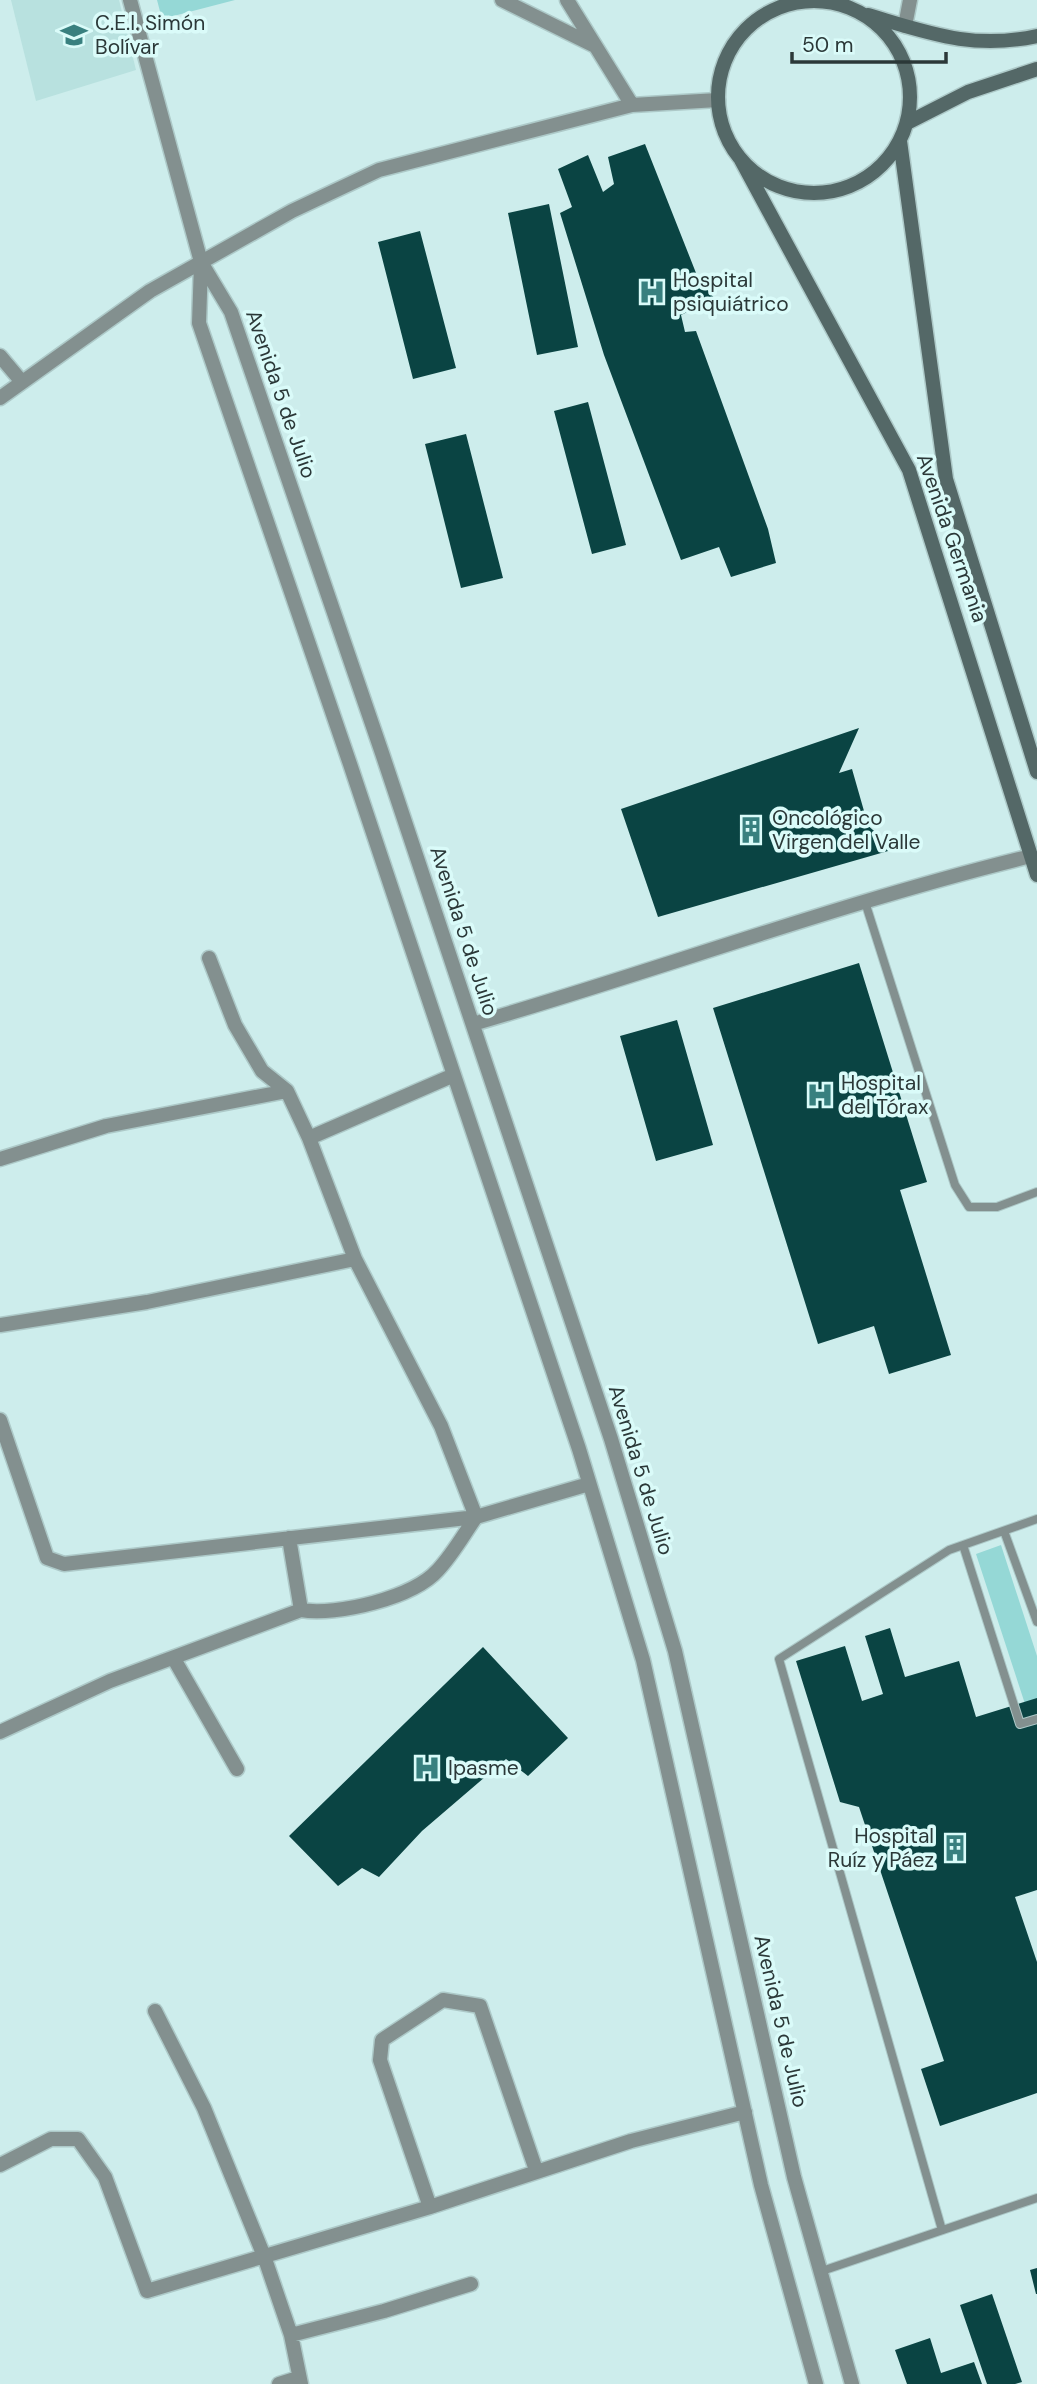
<svg xmlns="http://www.w3.org/2000/svg" width="1037" height="2384" font-family="'DM Sans',sans-serif">
  <style>
    .built { fill: #b8e1df }
    .green { fill: #95d8d6 }
    .building { fill: #0a4443 }
    .lines { fill: none; stroke-linecap: round; stroke-linejoin: round }
    .lane-casing { stroke: #adc9c8; stroke-width: 10 }
    .street-casing { stroke: #adc9c8; stroke-width: 17 }
    .secondary-casing { stroke: #adc9c8; stroke-width: 17 }
    .lane { stroke: #83908f; stroke-width: 8 }
    .street { stroke: #83908f; stroke-width: 14 }
    .secondary { stroke: #546867; stroke-width: 14 }
    .labels { text-anchor: middle; dominant-baseline: central; stroke-width: 7; stroke-linejoin: round; paint-order: stroke }
    .poi-label { font-size: 21px; fill: #2b3838; stroke: #dafbf9; text-anchor: start }
    .street-label { font-size: 21px; fill: #2b3838; stroke: #dafbf9 }
  </style>
  <rect width="100%" height="100%" fill="#cdedec"/>
  <path class="built" d="M11 0H119L136 70 36 101Z"/>
  <path class="green" d="M157 0H235L162 19Z
    M1001 1545 1037 1656V1703L1026 1707 976 1554Z"/>
  <path class="building" d="M645 144 698 278 715 299 681 315 685 332 696 331 768 529 776 563 731 577 719 547 681 560 604 355 560 213 572 207 558 169 588 155 603 192 614 184 608 157Z
    M549 204 578 347 537 355 508 213Z
    M420 231 456 368 413 379 378 242Z
    M588 402 626 545 592 554 554 411Z
    M466 434 503 578 461 588 425 444Z
    M859 728 839 773 852 769 864 811H851L895 849 658 917 621 809Z
    M859 963 927 1182 900 1190 951 1355 889 1374 874 1326 818 1344 713 1008Z
    M677 1020 713 1145 656 1161 620 1036Z
    M890 1628 905 1677 959 1661 976 1717 1037 1698V1890L1015 1897 1037 1962V2093L940 2126 921 2069 944 2061 859 1807 840 1802 796 1661 845 1646 862 1701 883 1694 865 1636Z
    M483 1647 568 1738 528 1776 506 1759 422 1831 379 1877 362 1868 338 1886 289 1836Z
    M1037 2268V2294H1036L1030 2270Z
    M992 2294 1022 2382 1015 2384H987L960 2305Z
    M930 2338 941 2373 974 2362 982 2384H907L895 2350Z"/>
  <g class="lines">
    <defs>
      <path id="lane" d="M865 902 955 1185 969 1207H997L1037 1192
        M1004 1531 1037 1622
        M963 1545 1020 1724 1037 1719
        M942 2230 779 1659 949 1550 1037 1519
        M819 2272 1037 2198"/>
      <path id="street" d="M130 0 201 262 231 312 382 753 611 1439 675 1651 794 2177 852 2384
        M502 0 595 46
        M567 0 632 105
        M905 26 910 0
        M201 264 199 323 350 764 579 1449 643 1660 761 2185 816 2384
        M0 356 22 382
        M0 398 150 291 292 211 379 170 632 105 718 100
        M473 1024C659 970 842 902 1031 856
        M309 1138 454 1075
        M0 1159 106 1126 287 1091
        M0 1325 147 1302 355 1259
        M0 1420 47 1558 64 1564 476 1517 589 1484
        M289 1538 301 1610
        M174 1659 237 1769
        M0 1732 110 1681 301 1610C337 1616 413 1598 438 1570 453 1554 464 1534 476 1517L441 1426 355 1259 309 1138 287 1091 262 1071 235 1025 209 958
        M155 2011 204 2108 264 2256 291 2335 301 2384
        M0 2165 51 2139H78L105 2177 147 2291 430 2207 631 2141 745 2112
        M430 2207 380 2060 382 2040 443 2000 480 2006 536 2170
        M291 2335 384 2311 471 2284
        M279 2384 298 2378"/>
      <path id="secondary" d="M718 97a96 96 0 1 1 192 0a96 96 0 1 1-192 0Z
        M868 15C929 33 973 50 1037 36
        M907 123 968 92 1037 69
        M900 141 946 479 1037 772
        M741 160 909 470 1037 875"/>
    </defs>
    <use href="#lane" class="lane-casing"/>
    <use href="#street" class="street-casing"/>
    <use href="#secondary" class="secondary-casing"/>
    <use href="#lane" class="lane"/>
    <use href="#street" class="street"/>
    <use href="#secondary" class="secondary"/>
  </g>
  <defs>
    <symbol id="school-bare" viewBox="-9 -9 18 18"><path d="M0-5L7-2L0 1L-7-2ZM-4 1L0 2.5L4 1V4Q0 6-4 4Z" fill="#38807f" stroke="#dafbf9" stroke-width="2.5" paint-order="stroke"/></symbol>
    <symbol id="hospital-bare" viewBox="-9 -9 18 18"><path d="M-5-5h3v3.5h4V-5h3V5h-3V1.5h-4V5h-3Z" fill="#38807f" stroke="#dafbf9" stroke-width="2.5" paint-order="stroke"/></symbol>
    <symbol id="building-bare" viewBox="-9 -9 18 18"><path d="M-4-6H4V6H1V3H-1V6H-4ZM-2.5-4.3h1.7v1.8h-1.7ZM.8-4.3h1.7v1.8H.8ZM-2.5-1h1.7V.8h-1.7ZM.8-1h1.7V.8H.8Z" fill="#38807f" stroke="#dafbf9" stroke-width="2.5" paint-order="stroke"/></symbol>
  </defs>
  <g fill-rule="evenodd">
    <use href="#school-bare" x="55" y="16" width="38" height="38"/>
    <use href="#hospital-bare" x="633" y="273" width="38" height="38"/>
    <use href="#building-bare" x="732" y="811" width="38" height="38"/>
    <use href="#hospital-bare" x="801" y="1076" width="38" height="38"/>
    <use href="#hospital-bare" x="408" y="1749" width="38" height="38"/>
    <use href="#building-bare" x="936" y="1829" width="38" height="38"/>
  </g>
  <g class="labels">
    <g class="poi-label">
      <text x="95" y="23">C.E.I. Simón<tspan x="95" dy="24">Bolívar</tspan></text>
      <text x="673" y="280">Hospital<tspan x="673" dy="24">psiquiátrico</tspan></text>
      <text x="772" y="818">Oncológico<tspan x="772" dy="24">Virgen del Valle</tspan></text>
      <text x="841" y="1083">Hospital<tspan x="841" dy="24">del Tórax</tspan></text>
      <text x="448" y="1768">Ipasme</text>
      <text x="934" y="1836" text-anchor="end">Hospital<tspan x="934" dy="24">Ruíz y Páez</tspan></text>
    </g>
    <g class="street-label">
      <text transform="translate(281 394) rotate(71)">Avenida 5 de Julio</text>
      <text transform="translate(952 538) rotate(71)">Avenida Germania</text>
      <text transform="translate(464 931) rotate(72)">Avenida 5 de Julio</text>
      <text transform="translate(641 1470) rotate(73)">Avenida 5 de Julio</text>
      <text transform="translate(781 2021) rotate(77)">Avenida 5 de Julio</text>
    </g>
  </g>
  <path d="M792 52v10h154v-10" fill="none" stroke="#2b3838" stroke-width="3.5"/>
  <text x="802" y="52" font-size="21" fill="#2b3838" stroke="#dafbf9" stroke-width="5" paint-order="stroke">50 m</text>
</svg>
